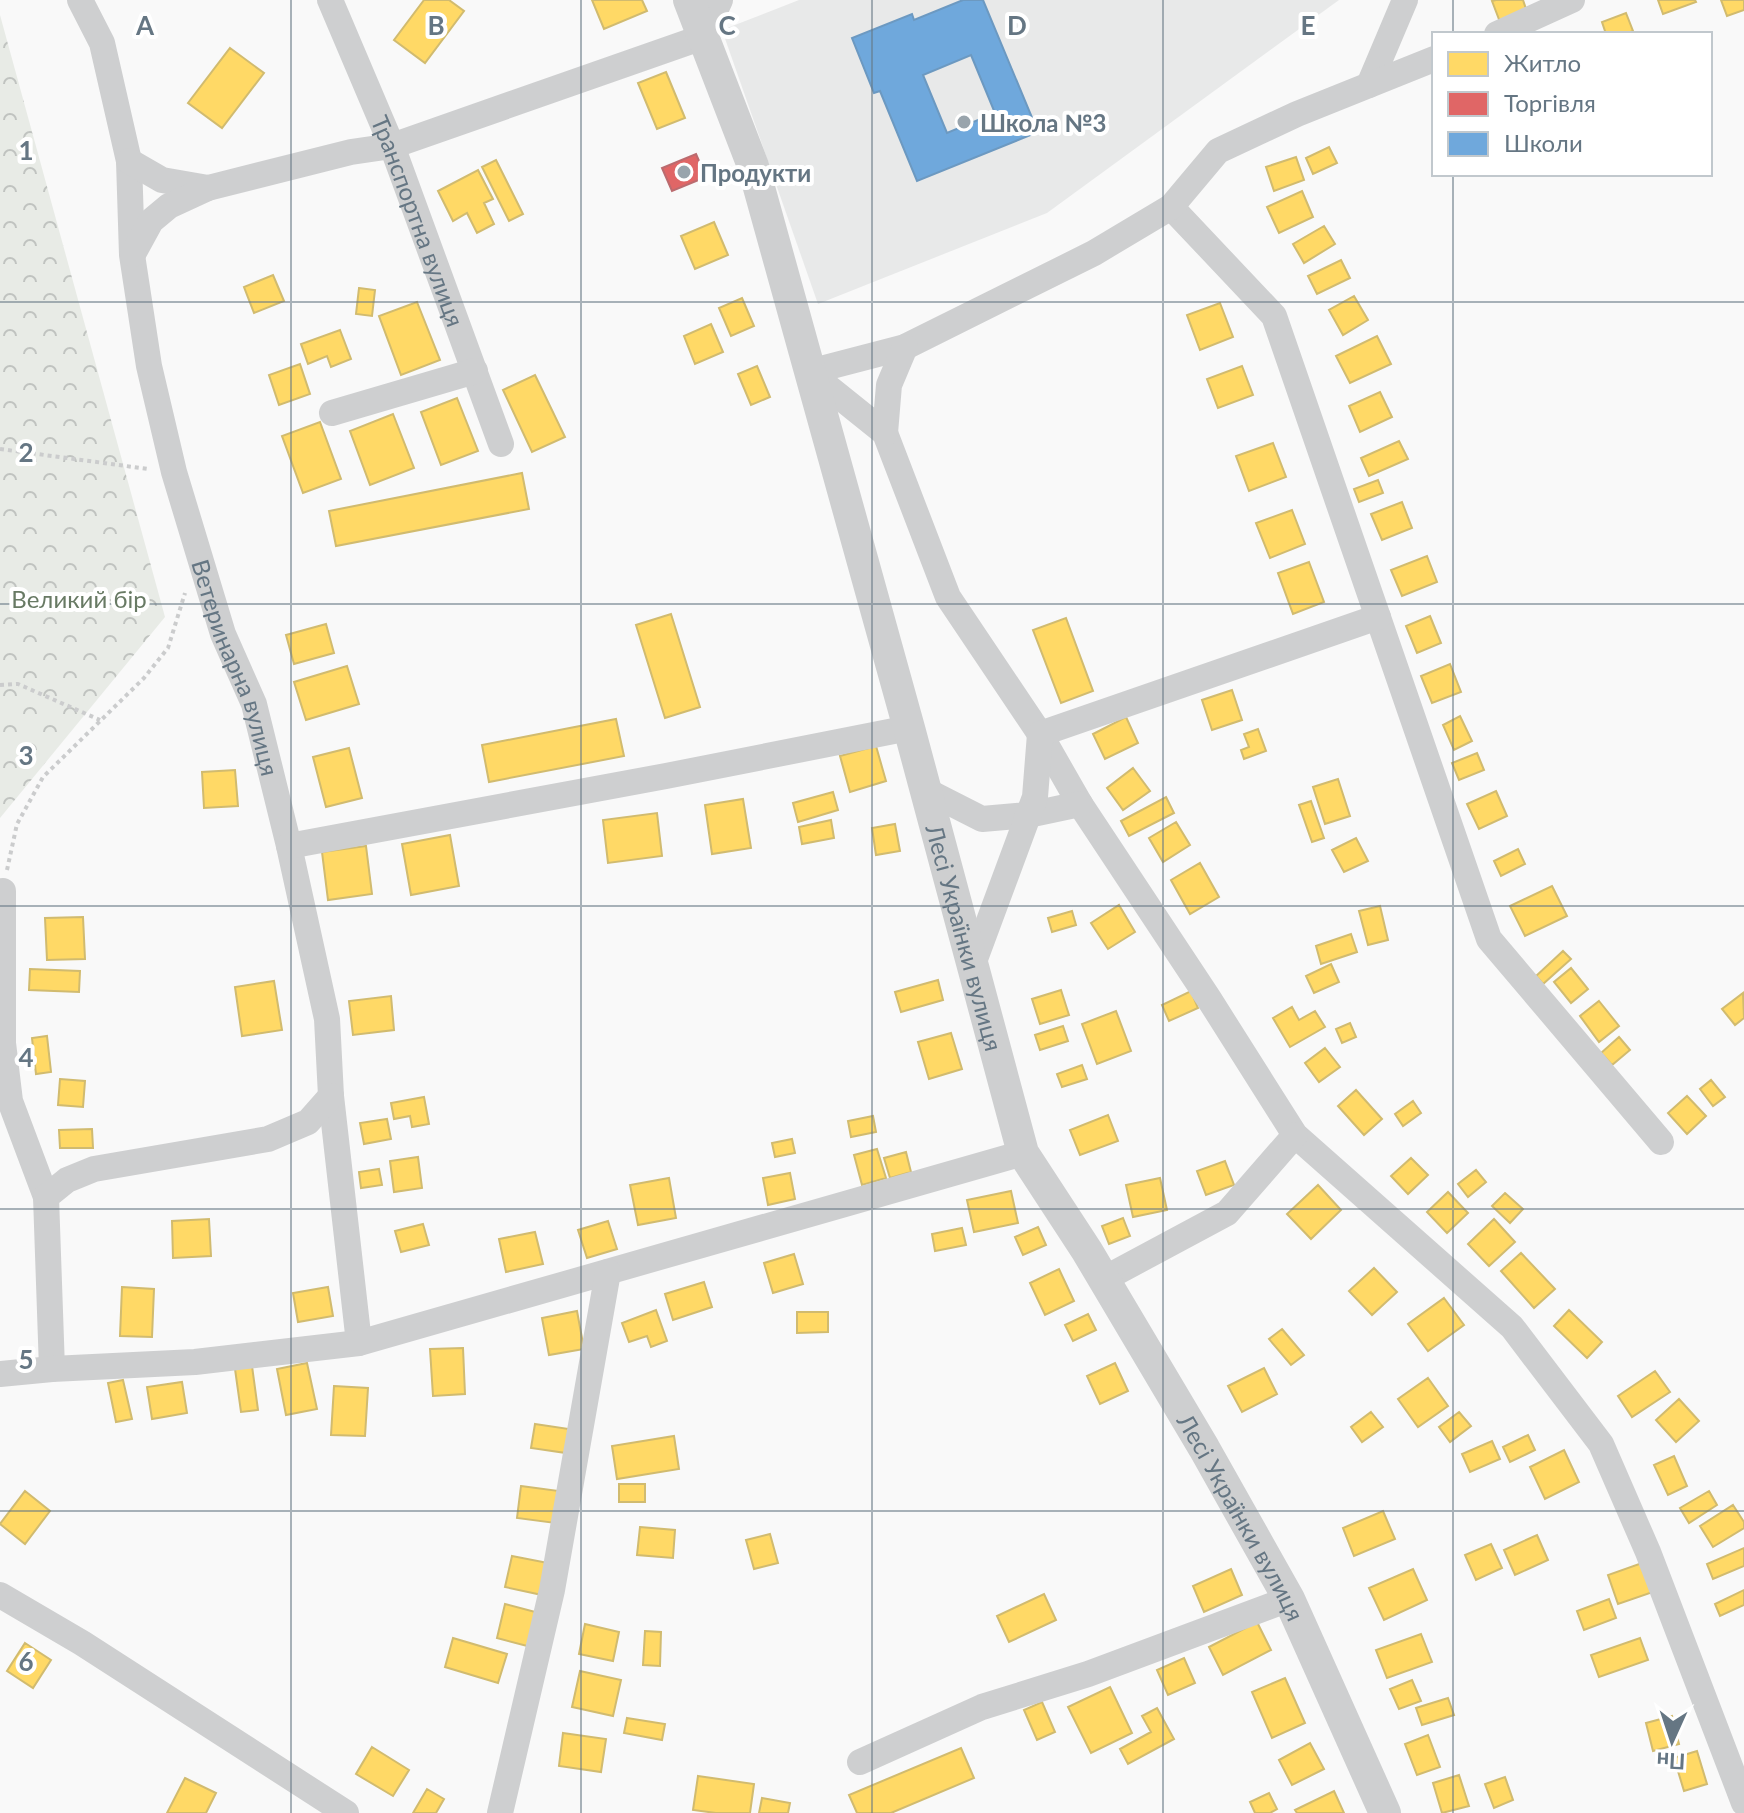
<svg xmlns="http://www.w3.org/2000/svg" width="1744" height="1813" font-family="Lato,sans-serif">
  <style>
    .built { fill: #e8e9e9 }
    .forest { fill: url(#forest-crowns) }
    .homes { fill: #ffd966; stroke: #d1bb6f; stroke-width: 2 }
    .shops { fill: #e06666; stroke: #bb6b6f; stroke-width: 2 }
    .schools { fill: #6fa8dc; stroke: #6c99c1; stroke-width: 2; fill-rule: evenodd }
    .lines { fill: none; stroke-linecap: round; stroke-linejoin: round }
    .path { stroke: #cbcccd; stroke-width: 4; stroke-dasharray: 4 4; stroke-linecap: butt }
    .minor { stroke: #cecfd0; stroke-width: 26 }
    .tertiary { stroke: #cecfd0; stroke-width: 32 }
    .grid { fill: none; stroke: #657683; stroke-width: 2; stroke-opacity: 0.55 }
    .poi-dot { fill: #99a4ac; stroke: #fff; stroke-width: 3 }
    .labels { text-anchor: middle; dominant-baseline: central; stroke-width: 8; stroke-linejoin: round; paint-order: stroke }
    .poi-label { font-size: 24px; font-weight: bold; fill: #657683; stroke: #fff; text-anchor: start }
    .street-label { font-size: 24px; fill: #657683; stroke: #fff }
    .park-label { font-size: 24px; fill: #687a64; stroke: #fff }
    .grid-label { font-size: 26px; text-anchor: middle; font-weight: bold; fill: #657683; stroke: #fff; stroke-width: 8; stroke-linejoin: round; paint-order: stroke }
  </style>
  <defs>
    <pattern id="forest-crowns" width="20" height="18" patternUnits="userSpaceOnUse" patternTransform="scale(2)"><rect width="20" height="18" fill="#e8ebe6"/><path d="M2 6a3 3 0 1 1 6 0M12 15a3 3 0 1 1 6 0" fill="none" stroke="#c0c3c0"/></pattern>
  </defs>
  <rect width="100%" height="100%" fill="#f9f9f9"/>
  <path class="built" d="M799 0H1339L1047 213 818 304 722 30Z"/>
  <path class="forest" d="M0 15 165 617 0 818Z"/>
  <path class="homes" d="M424 0H449L464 11 425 63 394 40Z
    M592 0H642L647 11 604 29Z
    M1496 0H1523L1527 12 1500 22 1492 1Z
    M1658 0H1695L1696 2 1663 14Z
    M1721 0H1744V10L1727 16Z
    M1626 13 1633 31 1625 34H1606L1602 22Z
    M230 48 264 73 222 128 188 103Z
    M666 72 685 118 657 129 638 83Z
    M1329 147 1337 163 1313 174 1306 158Z
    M1296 157 1304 180 1274 191 1266 167Z
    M496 160 523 214 509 221 482 167Z
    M478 170 493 199 484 203 494 224 477 233 467 213 453 221 438 191Z
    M1302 191 1313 217 1279 233 1267 207Z
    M714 222 728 255 695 269 681 236Z
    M1324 226 1335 244 1304 263 1293 244Z
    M1341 260 1350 278 1317 294 1308 276Z
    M273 275 284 301 254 313 244 287Z
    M359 288 375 290 372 316 356 314Z
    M1354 296 1368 320 1343 335 1329 310Z
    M742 298 754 326 731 336 719 308Z
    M417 302 440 360 401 375 379 316Z
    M1220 303 1233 337 1200 350 1187 315Z
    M711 324 723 352 695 364 684 336Z
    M340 330 351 359 331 367 327 356 308 364 301 344Z
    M1377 336 1391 364 1350 383 1336 356Z
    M300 364 310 394 279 405 269 375Z
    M757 366 770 397 751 405 738 374Z
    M1242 366 1253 395 1218 408 1207 379Z
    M535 375 565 437 532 452 503 390Z
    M1380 392 1392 417 1360 432 1349 406Z
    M457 398 478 451 441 465 421 412Z
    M393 414 414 468 370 485 350 431Z
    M320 422 341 479 303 493 282 436Z
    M1399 441 1408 459 1369 476 1361 458Z
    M1273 443 1286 477 1249 491 1236 456Z
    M522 473 529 509 336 546 329 511Z
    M1378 480 1383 493 1359 502 1354 489Z
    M1402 502 1412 528 1382 540 1371 514Z
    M1292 510 1305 544 1270 558 1256 523Z
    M1427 556 1437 582 1402 596 1391 570Z
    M1309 562 1324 602 1293 614 1278 573Z
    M671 614 700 707 665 718 636 625Z
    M1430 616 1441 643 1417 653 1406 626Z
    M1066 618 1093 691 1061 703 1033 630Z
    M326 624 334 653 294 664 286 635Z
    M1450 664 1461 692 1432 703 1421 676Z
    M347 666 359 704 306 720 294 682Z
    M1232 690 1242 720 1212 730 1202 700Z
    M1460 716 1472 741 1454 750 1443 725Z
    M1126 717 1138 743 1105 759 1093 734Z
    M616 719 624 756 489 782 482 745Z
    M1258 729 1266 751 1244 759 1241 750 1249 747 1244 734Z
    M876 746 886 781 850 792 840 756Z
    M349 748 362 798 326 807 313 757Z
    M1477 753 1484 770 1459 780 1452 763Z
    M1133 768 1150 791 1123 810 1107 788Z
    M235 770 238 806 204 808 202 772Z
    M1338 779 1350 816 1325 824 1313 787Z
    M1496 791 1507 816 1479 829 1467 804Z
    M833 792 838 810 798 822 793 803Z
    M1166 797 1174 813 1129 836 1121 821Z
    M743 799 751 848 712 854 705 805Z
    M1311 801 1324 838 1312 842 1299 805Z
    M657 813 662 856 608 863 603 820Z
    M831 820 834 838 802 844 799 827Z
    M1176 822 1190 845 1163 862 1149 838Z
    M895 824 900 851 876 855 872 828Z
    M450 835 459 886 411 895 402 844Z
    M1356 838 1368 861 1344 872 1332 850Z
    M366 846 372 894 328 900 322 852Z
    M1518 849 1525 864 1501 876 1494 861Z
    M1200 863 1219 897 1190 914 1171 880Z
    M1552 886 1567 916 1525 936 1510 906Z
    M1119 905 1135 932 1108 949 1091 923Z
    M1380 906 1388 940 1368 945 1359 911Z
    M1072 911 1076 925 1052 932 1048 918Z
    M83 917 85 959 47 960 45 918Z
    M1351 934 1357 952 1321 964 1316 946Z
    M1563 951 1571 959 1543 984 1536 976Z
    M1331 964 1339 982 1314 993 1306 976Z
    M1571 968 1588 989 1571 1003 1554 982Z
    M30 969 80 971 79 992 29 990Z
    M938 980 943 1000 901 1012 895 992Z
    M274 981 282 1030 242 1036 235 987Z
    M1061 990 1069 1015 1040 1024 1032 999Z
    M1191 991 1198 1008 1169 1021 1162 1005Z
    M1743 993 1744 1018 1735 1025 1722 1009Z
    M391 996 394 1030 353 1035 349 1001Z
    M1599 1001 1619 1026 1599 1042 1580 1016Z
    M1292 1007 1299 1020 1315 1011 1325 1027 1290 1047 1273 1018Z
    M1116 1011 1131 1051 1097 1064 1082 1024Z
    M1350 1023 1356 1037 1342 1043 1336 1029Z
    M1063 1026 1068 1041 1040 1050 1035 1035Z
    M951 1033 962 1069 929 1079 918 1042Z
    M47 1036 51 1072 36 1074 32 1038Z
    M1619 1037 1630 1050 1612 1065 1601 1053Z
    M1325 1048 1340 1067 1319 1082 1305 1063Z
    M1082 1065 1087 1079 1062 1087 1057 1074Z
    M60 1079 85 1081 83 1107 58 1105Z
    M1711 1080 1725 1097 1713 1106 1700 1089Z
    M1356 1090 1382 1119 1364 1135 1338 1106Z
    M1687 1096 1706 1116 1687 1134 1668 1113Z
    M424 1097 429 1124 412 1127 410 1116 394 1119 391 1103Z
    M1413 1101 1421 1113 1403 1126 1395 1114Z
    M1108 1115 1118 1141 1080 1155 1070 1130Z
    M873 1116 876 1132 851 1137 848 1121Z
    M387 1119 391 1139 364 1144 360 1123Z
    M92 1129 93 1148H60L59 1130Z
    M792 1139 795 1153 775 1157 772 1143Z
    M877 1149 886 1178 862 1185 854 1155Z
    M906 1152 911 1172 890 1178 884 1158Z
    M418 1157 422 1188 394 1192 390 1161Z
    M1411 1158 1428 1175 1408 1194 1391 1176Z
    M1225 1161 1234 1185 1206 1195 1197 1171Z
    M379 1169 382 1185 361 1188 359 1172Z
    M1476 1170 1486 1182 1468 1197 1458 1184Z
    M790 1173 795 1199 768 1205 763 1178Z
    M669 1178 676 1218 638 1225 630 1185Z
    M1160 1178 1167 1210 1133 1217 1126 1185Z
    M1318 1185 1341 1210 1311 1239 1287 1214Z
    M1011 1191 1018 1223 974 1232 967 1200Z
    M1448 1192 1468 1213 1447 1233 1427 1212Z
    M1505 1193 1523 1209 1510 1223 1492 1206Z
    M1123 1218 1130 1236 1109 1244 1102 1226Z
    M209 1219 211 1256 173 1258 172 1221Z
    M1494 1219 1515 1242 1489 1266 1468 1244Z
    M608 1221 617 1249 587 1258 578 1230Z
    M423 1224 429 1245 401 1252 395 1231Z
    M1038 1227 1046 1245 1023 1255 1015 1237Z
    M962 1228 966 1245 935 1251 932 1234Z
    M535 1232 543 1264 506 1272 499 1239Z
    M1521 1253 1555 1289 1534 1308 1501 1271Z
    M794 1254 803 1284 773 1293 764 1263Z
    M1374 1268 1397 1292 1372 1315 1349 1291Z
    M1059 1269 1074 1301 1045 1315 1030 1283Z
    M704 1282 712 1307 673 1320 665 1294Z
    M122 1287 154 1289 152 1337 120 1336Z
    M328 1287 333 1316 298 1322 293 1293Z
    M1444 1298 1464 1325 1428 1351 1408 1324Z
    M656 1310 667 1341 651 1347 647 1336 629 1342 622 1323Z
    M1569 1310 1602 1342 1587 1358 1554 1326Z
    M577 1311 584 1349 549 1355 542 1318Z
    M797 1312H828V1332L797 1333Z
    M1088 1314 1096 1330 1073 1341 1065 1325Z
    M1282 1329 1304 1355 1291 1365 1269 1339Z
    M463 1348 465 1394 433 1396 430 1349Z
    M307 1363 317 1409 286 1415 277 1369Z
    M1115 1363 1128 1391 1100 1404 1087 1376Z
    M252 1366 258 1410 241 1412 235 1369Z
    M1264 1368 1277 1394 1242 1412 1228 1386Z
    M1655 1371 1670 1392 1632 1417 1618 1396Z
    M1428 1378 1448 1406 1418 1427 1398 1399Z
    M123 1380 132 1419 116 1422 108 1383Z
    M182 1382 187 1413 152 1419 147 1387Z
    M334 1386 368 1388 365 1436 331 1435Z
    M1679 1399 1699 1421 1676 1442 1656 1420Z
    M1371 1412 1383 1427 1362 1442 1351 1427Z
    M1459 1412 1471 1426 1450 1442 1439 1427Z
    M535 1424 569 1429 566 1453 531 1448Z
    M1528 1435 1535 1450 1510 1462 1503 1447Z
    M674 1436 679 1469 617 1479 612 1446Z
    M1492 1441 1500 1459 1470 1472 1462 1454Z
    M1564 1450 1579 1482 1545 1499 1530 1467Z
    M1674 1456 1687 1486 1668 1495 1654 1465Z
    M619 1484H645V1502H619Z
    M521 1486 559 1491 555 1523 517 1518Z
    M25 1491 50 1511 25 1544 0 1524Z
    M1709 1491 1717 1505 1689 1523 1680 1508Z
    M1733 1505 1744 1522V1528L1713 1547 1700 1526Z
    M1383 1511 1395 1539 1354 1556 1343 1528Z
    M640 1527 675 1530 673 1558 637 1555Z
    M770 1534 778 1563 754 1569 746 1540Z
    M1537 1535 1548 1560 1515 1575 1504 1550Z
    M1491 1544 1502 1568 1476 1580 1465 1555Z
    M1744 1548V1566L1713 1579 1707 1564Z
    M512 1556 548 1563 542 1595 505 1587Z
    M1642 1563 1653 1592 1618 1604 1608 1575Z
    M1231 1569 1242 1595 1204 1612 1193 1586Z
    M1413 1569 1427 1600 1384 1620 1369 1588Z
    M1744 1590V1605L1720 1616 1715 1604Z
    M1044 1594 1056 1620 1009 1642 997 1616Z
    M1609 1599 1616 1618 1584 1630 1577 1611Z
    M505 1604 539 1613 531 1647 497 1638Z
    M1257 1622 1271 1650 1223 1675 1209 1647Z
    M585 1624 619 1632 613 1661 579 1654Z
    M645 1631 661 1632 660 1666 643 1665Z
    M1421 1634 1432 1662 1387 1678 1376 1650Z
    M453 1638 507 1654 498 1683 445 1667Z
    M1640 1638 1648 1660 1599 1677 1591 1655Z
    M25 1643 51 1660 33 1688 7 1671Z
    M1184 1658 1195 1683 1168 1695 1157 1670Z
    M580 1671 621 1680 613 1716 572 1707Z
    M1285 1678 1305 1723 1272 1738 1252 1692Z
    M1412 1680 1421 1701 1399 1709 1390 1689Z
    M1110 1687 1132 1733 1091 1753 1068 1707Z
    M1448 1698 1454 1715 1422 1725 1416 1708Z
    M1042 1702 1055 1732 1037 1740 1024 1710Z
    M1157 1708 1174 1739 1128 1764 1120 1749 1151 1732 1142 1716Z
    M1672 1716 1679 1744 1653 1751 1646 1723Z
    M627 1718 665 1724 662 1740 624 1733Z
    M563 1733 606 1739 601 1772 559 1766Z
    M1428 1735 1440 1767 1417 1775 1405 1744Z
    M1310 1743 1324 1769 1292 1785 1279 1760Z
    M372 1747 409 1770 393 1796 356 1774Z
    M961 1748 974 1778 891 1813H857L849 1795Z
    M1697 1751 1707 1784 1684 1791 1674 1758Z
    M1459 1775 1469 1806 1442 1813 1433 1783Z
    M698 1776 754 1784 750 1813H716L693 1810Z
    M1505 1777 1513 1800 1494 1808 1485 1784Z
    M185 1778 216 1793 206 1813H167Z
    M427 1789 444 1799 436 1813H413Z
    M1334 1791 1344 1813H1297L1295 1810Z
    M1269 1793 1277 1809 1270 1813H1255L1250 1802Z
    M762 1798 790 1803 788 1813H759Z"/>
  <path class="shops" d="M696 154 706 177 672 191 662 168Z"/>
  <path class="schools" d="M963 0H983L1038 132 917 181 880 91 874 93 852 38 912 14 914 20ZM971 55 995 113 947 133 923 75Z"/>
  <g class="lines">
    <path class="path" d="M0 449 148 469
      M0 685 18 684 100 720
      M7 870 17 824 43 777 144 678 168 648 185 593"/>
    <g class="minor">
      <path id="s1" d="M80 0 102 43 129 161 132 255 149 366 174 472 223 634 254 704 289 846 327 1019 331 1096 359 1343"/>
      <path id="s2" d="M330 0 392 146 501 444"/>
      <path d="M1497 34 1572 0"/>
      <path d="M1369 85 1405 0"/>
      <path d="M129 161 162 180 208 188 351 152 392 146 703 37 720 0"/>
      <path d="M1171 207 1274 316 1489 939 1661 1142"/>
      <path d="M133 254 151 221 169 206 208 188"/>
      <path d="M809 372 885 433 948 597 1040 734 1080 804 1209 999 1295 1135 1512 1327 1601 1444 1648 1552 1744 1803"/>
      <path d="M809 372 905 347 1094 253 1171 207 1218 151 1297 114 1434 59"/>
      <path d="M332 413 475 371"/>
      <path d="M885 433 889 385 905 347"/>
      <path d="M925 790 982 819 1028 815 1080 804"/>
      <path d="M289 846 666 776 909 728"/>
      <path d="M3 891V1043L10 1101 46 1197"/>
      <path d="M972 967 1035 797 1040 734 1378 617"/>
      <path d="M1104 1279 1227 1213 1295 1135"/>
      <path d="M52 1369 46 1197 67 1180 94 1169 268 1139 308 1122 331 1096"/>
      <path d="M0 1374 52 1369 195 1362 359 1343 1023 1153"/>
      <path d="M0 1595 82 1643 346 1813"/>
      <path d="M860 1762 982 1707 1088 1674 1289 1599"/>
      <path d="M500 1813 552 1590 608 1272"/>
    </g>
    <path class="tertiary" id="s3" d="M689 0 753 166 909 728 1023 1153 1087 1251 1204 1448 1289 1599 1385 1813"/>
  </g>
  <path class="grid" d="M291 0V1813M581 0V1813M872 0V1813M1163 0V1813M1453 0V34M1453 174V1813M0 302H1744M0 604H1744M0 906H1744M0 1209H1744M0 1511H1744"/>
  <g class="poi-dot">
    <circle cx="964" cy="122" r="8"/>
    <circle cx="684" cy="172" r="8"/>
  </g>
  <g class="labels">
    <g class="poi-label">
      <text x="980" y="122">Школа №3</text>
      <text x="700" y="172">Продукти</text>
    </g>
    <g class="street-label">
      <text stroke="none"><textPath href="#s2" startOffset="238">Транспортна вулиця</textPath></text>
      <text stroke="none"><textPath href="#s1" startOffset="690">Ветеринарна вулиця</textPath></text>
      <text stroke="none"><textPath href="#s3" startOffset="978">Лесі Українки вулиця</textPath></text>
      <text stroke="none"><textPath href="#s3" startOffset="1626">Лесі Українки вулиця</textPath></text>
    </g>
    <g class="park-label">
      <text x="79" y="598">Великий бір</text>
    </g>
  </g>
  <g class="grid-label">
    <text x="145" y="35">A</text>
    <text x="436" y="35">B</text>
    <text x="727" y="35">C</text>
    <text x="1017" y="35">D</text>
    <text x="1308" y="35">E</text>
    <text x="26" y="160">1</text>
    <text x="26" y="462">2</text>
    <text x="26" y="765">3</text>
    <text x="26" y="1067">4</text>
    <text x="26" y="1369">5</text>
    <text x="26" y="1671">6</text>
  </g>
  <rect x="1432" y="32" width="280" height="144" fill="#ffffff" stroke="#c1c8cd" stroke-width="2"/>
  <rect x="1448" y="52" width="40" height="24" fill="#ffd966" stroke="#c1c8cd" stroke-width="2"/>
  <text x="1504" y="72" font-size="24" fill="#657683">Житло</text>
  <rect x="1448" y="92" width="40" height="24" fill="#e06666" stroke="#c1c8cd" stroke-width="2"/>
  <text x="1504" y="112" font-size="24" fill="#657683">Торгівля</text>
  <rect x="1448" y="132" width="40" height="24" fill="#6fa8dc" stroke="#c1c8cd" stroke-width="2"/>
  <text x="1504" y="152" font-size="24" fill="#657683">Школи</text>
  <g transform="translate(1672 1741) rotate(183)" stroke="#ffffff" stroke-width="6" paint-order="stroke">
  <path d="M0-6L14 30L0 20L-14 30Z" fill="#657683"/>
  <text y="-12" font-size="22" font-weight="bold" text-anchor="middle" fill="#657683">Пн</text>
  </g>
</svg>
